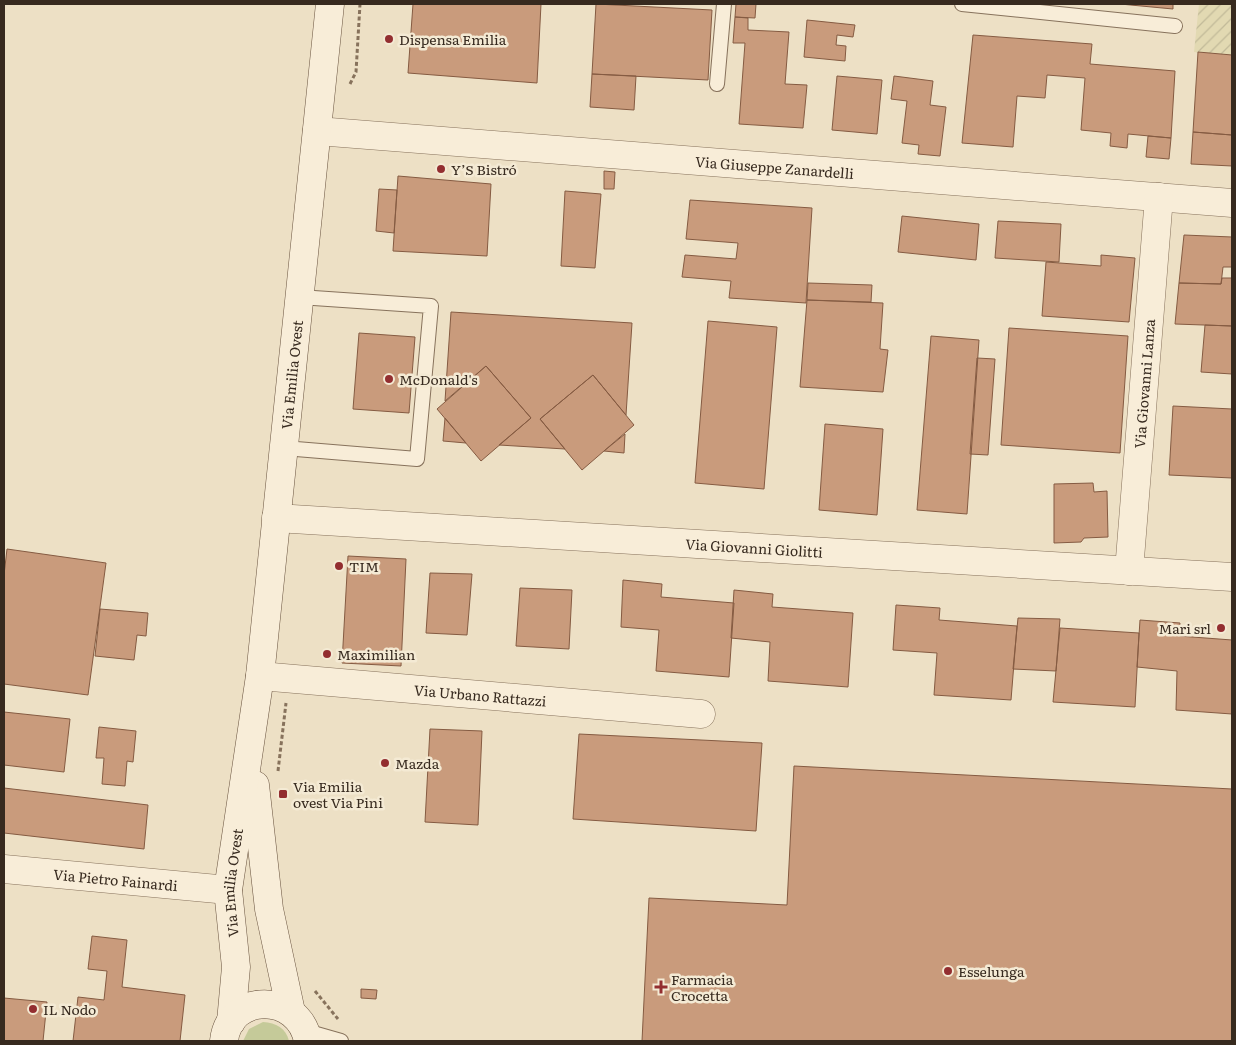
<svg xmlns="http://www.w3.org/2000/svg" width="1236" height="1045" font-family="Literata,serif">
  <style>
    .farmland { fill: url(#farmland-furrows) }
    .grass { fill: #c5ca99 }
    .building { fill: #c99b7c; stroke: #855b42 }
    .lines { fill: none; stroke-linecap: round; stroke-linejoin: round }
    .service-casing { stroke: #87725c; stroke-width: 16 }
    .minor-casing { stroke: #87725c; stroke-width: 29 }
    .secondary-casing { stroke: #69533f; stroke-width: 29 }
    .path { stroke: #87725c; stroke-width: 3; stroke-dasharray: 4 2.5; stroke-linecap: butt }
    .service { stroke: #f8edd8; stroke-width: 14 }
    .minor { stroke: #f8edd8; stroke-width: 28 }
    .secondary { stroke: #f8edd8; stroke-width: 28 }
    .poi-dot { fill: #932e30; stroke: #f4ead4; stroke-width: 2 }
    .labels { text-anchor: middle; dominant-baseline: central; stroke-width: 5; stroke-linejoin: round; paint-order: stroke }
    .poi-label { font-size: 14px; fill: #372a1f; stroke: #f4ead4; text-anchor: start }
    .street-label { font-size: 14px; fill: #372a1f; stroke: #f4ead4 }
  </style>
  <defs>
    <pattern id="farmland-furrows" width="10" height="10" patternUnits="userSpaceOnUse" patternTransform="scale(1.25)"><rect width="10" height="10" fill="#e2d9b2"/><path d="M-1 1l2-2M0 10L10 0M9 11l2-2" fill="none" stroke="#c2ba99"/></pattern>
  </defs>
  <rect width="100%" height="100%" fill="#ede0c5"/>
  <path class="farmland" d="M1199 4H1232V56L1194 52Z"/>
  <path class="grass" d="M263 1022C276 1023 286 1028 289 1041H243L249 1029Z"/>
  <path class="building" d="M413 4H541L537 83 408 73Z
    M596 4 712 10 708 80 592 74Z
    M736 4H756L755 18 735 17Z
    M1120 4H1173V9Z
    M735 17 748 18V30L789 32 785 84 807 85 803 128 739 124 745 43H733Z
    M807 20 855 25 853 37 837 35 836 45 846 46 845 61 804 57Z
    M973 35 1092 44 1090 64 1175 71 1171 138 1128 134 1127 148 1110 146 1111 133 1081 130 1085 78 1047 75 1045 98 1017 96 1013 147 962 143Z
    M1198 52 1232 55V135L1193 132Z
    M592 74 636 76 634 110 590 107Z
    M837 76 882 80 877 134 832 130Z
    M894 76 933 81 930 105 946 107 940 156 918 154 919 145 902 143 907 101 891 99Z
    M1193 132 1232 135V166L1191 164Z
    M1148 136 1171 138 1169 159 1146 157Z
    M604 171 615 172 614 189H604Z
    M398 176 491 184 487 256 393 251Z
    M379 189 397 190 394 233 376 231Z
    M565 191 601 194 595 268 561 266Z
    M690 200 812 208 806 303 729 298 731 281 682 277 685 255 736 259 738 243 686 239Z
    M902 216 979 224 976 260 898 252Z
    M998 221 1061 224 1059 262 995 258Z
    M1184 235 1232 237V267H1223L1221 284 1179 283Z
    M1101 255 1135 258 1129 322 1042 316 1046 262 1101 266Z
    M1222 278H1232V326L1175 324 1179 283 1221 284Z
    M808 283 872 285 871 302 807 300Z
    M807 300 883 303 880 349 888 350 883 392 800 387Z
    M451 312 632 323 626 415 593 375 540 419 565 449 499 445 531 418 486 366 445 401Z
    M708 321 777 327 764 489 695 483Z
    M1205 325 1232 326V374L1201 372Z
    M1009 328 1128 336 1120 453 1001 445Z
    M359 333 415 337 409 413 353 409Z
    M931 336 979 340 967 514 917 510Z
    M977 358 995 359 988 455 970 454Z
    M486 366 531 418 481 461 437 409Z
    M593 375 634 425 582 470 540 419Z
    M1173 406 1232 409V478L1169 475Z
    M445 418 466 443 443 441Z
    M825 424 883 429 877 515 819 510Z
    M625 434 624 453 604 451Z
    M1093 483 1094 492 1107 491 1108 537 1084 538 1081 542 1054 543V484Z
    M7 549 106 563 88 695 4 684V575Z
    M348 556 406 559 401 666 342 663Z
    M430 573 472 574 467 635 426 633Z
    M623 580 662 584 661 597 734 603 729 677 656 671 659 630 621 627Z
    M520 588 572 590 569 649 516 646Z
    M734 590 773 594 772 607 853 613 848 687 768 681 770 642 731 638Z
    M896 605 940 608 939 620 1017 626 1011 700 934 695 937 653 893 650Z
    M100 609 148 613 146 636 137 635 134 660 95 656Z
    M1018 618 1060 619 1056 671 1013 669Z
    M1140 620 1180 623 1179 636 1232 640V714L1176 710 1177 671 1137 667Z
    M1060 628 1139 633 1135 707 1053 702Z
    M4 712 70 719 64 772 4 765Z
    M99 727 136 731 133 762 127 761 125 786 102 784 104 758H96Z
    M430 729 482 731 478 825 425 822Z
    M579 734 762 743 756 831 573 819Z
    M794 766 1232 789V1041H642L649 898 787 905Z
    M4 788 148 805 144 849 4 833Z
    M92 936 127 940 122 987 185 995 180 1041H73L78 997 104 1000 107 971 88 969Z
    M361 989 377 990 376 999 361 998Z
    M4 998 47 1002 43 1041H4Z"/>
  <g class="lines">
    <defs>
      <path id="service" d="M962 4 1175 26
        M717 84 724 4
        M284 448 417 459 431 306 299 297
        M306 1031 341 1041"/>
      <g id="minor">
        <path id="s1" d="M317 131 1232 203"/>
        <path id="s2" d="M276 518 1232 577"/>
        <path id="s3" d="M1129 571 1159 197"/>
        <path id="s4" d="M260 676 701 714"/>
        <path id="s5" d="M4 869 228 890"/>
      </g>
      <g id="secondary">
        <path d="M255 785 269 909 291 1012"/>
        <path id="s6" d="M231 1022 236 967 228 890 260 676 330 4"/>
        <path d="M224 1041C229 992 299 992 308 1041"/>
      </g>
    </defs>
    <use href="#service" class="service-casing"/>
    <use href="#minor" class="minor-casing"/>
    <use href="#secondary" class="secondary-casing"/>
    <path class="path" d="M350 84 356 72 360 4
      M278 771 286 703
      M315 991 338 1019"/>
    <use href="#service" class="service"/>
    <use href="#minor" class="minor"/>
    <use href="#secondary" class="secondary"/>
  </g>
  <g class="poi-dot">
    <circle cx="389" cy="39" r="5"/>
    <circle cx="441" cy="169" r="5"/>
    <circle cx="389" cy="379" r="5"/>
    <circle cx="339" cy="566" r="5"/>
    <circle cx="1221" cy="628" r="5"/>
    <circle cx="327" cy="654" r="5"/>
    <circle cx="385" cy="763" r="5"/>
    <rect x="278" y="789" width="10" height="10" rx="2.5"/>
    <circle cx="948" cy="971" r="5"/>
    <path d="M658.5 979.5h5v5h5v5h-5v5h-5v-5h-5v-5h5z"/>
    <circle cx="33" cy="1009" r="5"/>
  </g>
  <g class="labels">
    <g class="poi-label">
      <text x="399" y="39">Dispensa Emilia</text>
      <text x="451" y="169">Y’S Bistró</text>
      <text x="399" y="379">McDonald's</text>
      <text x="349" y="566">TIM</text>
      <text x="1211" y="628" text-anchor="end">Mari srl</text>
      <text x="337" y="654">Maximilian</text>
      <text x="395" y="763">Mazda</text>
      <text x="293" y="786">Via Emilia<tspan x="293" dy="16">ovest Via Pini</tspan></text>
      <text x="958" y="971">Esselunga</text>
      <text x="671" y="979">Farmacia<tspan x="671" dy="16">Crocetta</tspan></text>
      <text x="43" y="1009">IL Nodo</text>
    </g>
    <g class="street-label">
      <text stroke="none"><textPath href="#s1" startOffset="459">Via Giuseppe Zanardelli</textPath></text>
      <text stroke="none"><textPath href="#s6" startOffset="652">Via Emilia Ovest</textPath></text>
      <text stroke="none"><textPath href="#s3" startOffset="188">Via Giovanni Lanza</textPath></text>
      <text stroke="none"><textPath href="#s2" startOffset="479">Via Giovanni Giolitti</textPath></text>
      <text stroke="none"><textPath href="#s4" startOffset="221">Via Urbano Rattazzi</textPath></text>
      <text stroke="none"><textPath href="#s5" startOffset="112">Via Pietro Fainardi</textPath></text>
      <text stroke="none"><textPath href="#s6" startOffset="140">Via Emilia Ovest</textPath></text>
    </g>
  </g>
  <rect width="1236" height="1045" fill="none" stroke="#372a1f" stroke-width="10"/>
</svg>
